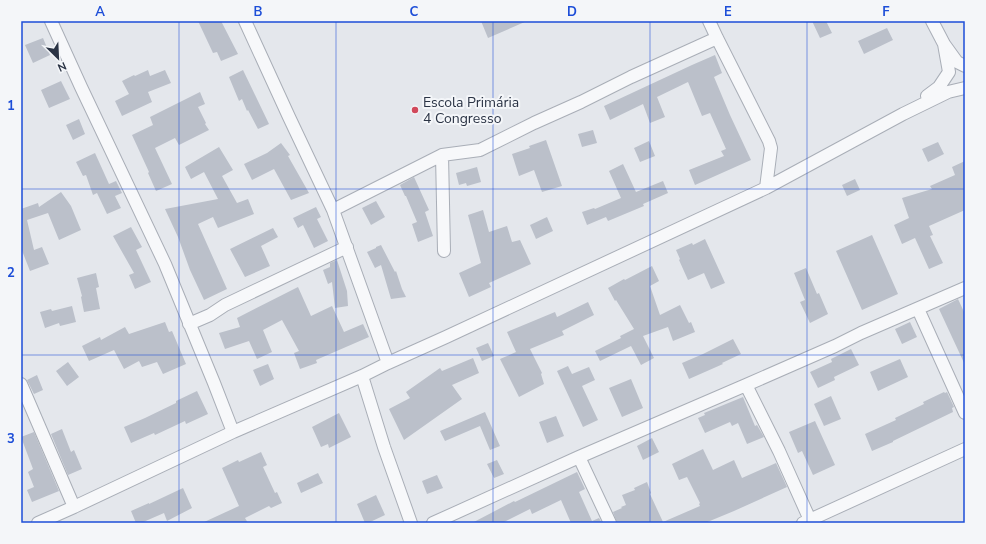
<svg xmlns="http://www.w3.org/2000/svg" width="986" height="544" font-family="'Nunito Sans',sans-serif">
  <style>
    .building { fill: #bbc0ca }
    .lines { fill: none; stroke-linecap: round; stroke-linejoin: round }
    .street-casing { stroke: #a9aeb7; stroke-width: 14 }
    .street { stroke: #f7f8fa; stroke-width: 12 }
    .grid { fill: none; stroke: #1d4ed8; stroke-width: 1; stroke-opacity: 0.55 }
    .poi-dot { fill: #d1495b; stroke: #f4f6f9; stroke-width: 1.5 }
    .labels { text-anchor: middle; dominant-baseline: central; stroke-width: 4; stroke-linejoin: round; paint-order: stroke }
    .poi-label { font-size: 14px; fill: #2b3445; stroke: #f4f6f9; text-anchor: start }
    .neatline { fill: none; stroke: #1d4ed8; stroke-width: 1.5 }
    .grid-label { font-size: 13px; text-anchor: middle; font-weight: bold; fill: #1d4ed8 }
  </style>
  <rect width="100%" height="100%" fill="#e4e7ec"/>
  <path class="building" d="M198 21H221L238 54 221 61 217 52 213 53Z
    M481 21H527L488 38Z
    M812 21H826L832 33 820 38Z
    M887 28 893 40 864 54 858 41Z
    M43 38 50 55 33 63 25 45Z
    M715 55 722 73 714 77 730 115 751 160 695 185 689 170 724 156 721 151 726 149 710 113 702 116 688 82 657 97 665 117 650 123 643 104 610 120 604 106 692 65Z
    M148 70 150 76 165 70 171 83 148 92 152 102 122 116 115 101 129 94 122 81 134 75 135 76Z
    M243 70 269 124 258 129 248 110 247 111 242 99 239 101 229 77Z
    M61 81 70 99 49 108 41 90Z
    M200 92 205 104 198 107 206 123 205 124 209 130 179 145 175 138 155 148 172 184 156 191 148 173 149 172 132 135 153 125 150 117Z
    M79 119 85 134 73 140 66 125Z
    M593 130 597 143 582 147 578 134Z
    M546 140 562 186 542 192 534 170 519 176 512 154 530 148 529 146Z
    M649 141 655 156 640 162 634 148Z
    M938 142 944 154 928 162 922 149Z
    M281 143 290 155 288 156 309 193 291 200 274 169 252 180 244 164 267 153Z
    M219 147 233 170 222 176 237 203 248 199 254 214 218 228 213 217 198 224 227 289 204 300 190 270 178 237 165 209 218 199 204 172 191 179 185 167Z
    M95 153 109 184 116 181 122 193 115 196 121 208 107 214 97 193 93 195 86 175 83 176 76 162Z
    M965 161V210L929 226 933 235 930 236 943 263 929 269 915 238 902 244 894 225 909 218 902 198 932 189 930 186 955 175 952 167Z
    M623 164 636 192 663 181 668 193 643 204 644 206 608 221 606 217 587 225 582 212 594 208 595 209 621 198 609 171Z
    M477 167 481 182 467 186 466 183 459 185 456 173Z
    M414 177 429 210 425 212 433 236 418 242 412 224 417 222 406 196H405L400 185Z
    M855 179 860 190 847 196 842 185Z
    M61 192 71 206 81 230 59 240 48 213 27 220 34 250 42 247 49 264 30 271 21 248V209L38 203 39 207Z
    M376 201 385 217 371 225 362 208Z
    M316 207 321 217 317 219 328 241 314 248 303 225 298 228 293 218Z
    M483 210 489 232 507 226 512 242 520 240 531 264 489 283 491 287 469 297 459 273 481 263 468 215Z
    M547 217 553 231 536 239 530 225Z
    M131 227 142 247 136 250 151 282 135 289 129 275 134 273 113 236Z
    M273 228 278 237 261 246 270 266 245 277 230 249Z
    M872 235 898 294 862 310 836 251Z
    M705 239 725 283 711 289 704 273 688 280 679 260 680 259 676 250 692 243 693 245Z
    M381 245 395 272 396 271 402 289 406 297 391 299 381 265 375 268 367 252 376 248V247Z
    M337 260 347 291 348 306 335 308 332 282 328 284 323 270 330 267V263Z
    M652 266 659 281 650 286 660 315 680 305 689 323 691 322 695 332 673 341 668 327 643 336 654 358 641 365 631 346 600 361 595 351 621 338 620 336 634 329 616 300 615 301 608 288 624 279 625 280Z
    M806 268 817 294 819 293 828 314 810 323 800 302 805 300 794 273Z
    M96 273 99 287 96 288 100 309 84 312 81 297 82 296 77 278Z
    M298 287 311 316 332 306 344 332 363 324 369 337 316 360 317 363 300 369 294 353 299 351 282 320 263 330 272 352 257 359 249 341 225 349 219 333 240 327 237 318Z
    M958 299 965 314V365L939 309Z
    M588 302 594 315 562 331 564 335 530 349 542 373 541 374 544 384 519 397 500 359 516 352 507 332 555 312 557 317Z
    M72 306 76 322 60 326 59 323 45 328 40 312 51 309 52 311Z
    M165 322 169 332 172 331 186 364 163 374 157 362 142 367 139 361 124 369 114 350 89 361 82 346 100 337 101 340 125 327 129 334Z
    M910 322 917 337 902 344 895 329Z
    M733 339 741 354 722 363 723 364 689 379 682 363 703 354Z
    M488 343 494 356 482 361 476 348Z
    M851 349 859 365 834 377 835 380 818 388 810 372 832 362 831 359Z
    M473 358 479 373 452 385 462 399 404 440 389 409 410 398 406 392 440 368 442 371Z
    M900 359 908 377 878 391 870 372Z
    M68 362 79 377 67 386 56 371Z
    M268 364 274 379 260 386 253 370Z
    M568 366 572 374 589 367 595 380 582 386 598 420 583 427 557 371Z
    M37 375 43 390 34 394 27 380Z
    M631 379 643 408 622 417 609 388Z
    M197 391 208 414 186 424 185 421 155 435 154 433 131 443 124 427 145 418 176 403V401Z
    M944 392 945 393 947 392 954 407 952 408 953 412 893 441V442L872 451 865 434 896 420 895 418 924 404 923 402Z
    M831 396 841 419 824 426 814 404Z
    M743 397 755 426 757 425 764 437 747 444 738 423 732 426 730 422 705 433 698 418 705 415 704 413Z
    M485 412 500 446 490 450 480 426 445 441 440 431Z
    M339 413 351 437 329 448 328 444 321 447 312 427Z
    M556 416 564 436 547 443 539 422Z
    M815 421 835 465 813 475 802 451 798 453 789 432Z
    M62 429 71 452 74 450 82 469 68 475 51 434Z
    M34 432 59 491 32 502 27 490 34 487 28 472 33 469 21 437Z
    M652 438 659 452 643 460 637 446Z
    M703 449 713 470 734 460 742 478 776 463 787 487 734 511 705 523H617L613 512 622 508 621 507 626 505 622 495 635 490 634 488 647 482 651 493 650 494 663 522 700 506 699 504 700 503 687 477 679 480 672 464Z
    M261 452 267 465 263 467 275 493 277 492 282 503 271 508 269 506 245 518 248 523H202L239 506 222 468 238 460 239 462Z
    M497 460 504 474 494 478 487 464Z
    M577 472 585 489 579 492 592 521 599 518 602 523H571L561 500 532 514 530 509 502 523H472L514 501 515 502Z
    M318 473 323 483 301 493 297 483Z
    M437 475 443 488 427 494 422 481Z
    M183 488 192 508 167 521 164 513 141 523H136L131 511 149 503V504Z
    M376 495 385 515 368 523H365L357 504Z"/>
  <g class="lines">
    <defs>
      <path id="street" d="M51 21 81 87 165 264 214 383 233 432
        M245 21 289 117 333 210 388 363
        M709 21 717 38 769 141 771 148 766 188
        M932 21 944 44 957 62 965 66
        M927 96 939 87 949 72 944 44
        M442 155 444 251
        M333 210 442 155 480 150 534 123 581 102 631 77 717 38
        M918 309 965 413
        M189 324 210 315 225 305 347 247
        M362 376 384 447 411 523
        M21 384 74 507
        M746 385 779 451 810 520
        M579 457 610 523
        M38 523 74 507 233 432 362 376 388 363 446 337 766 188 903 114 948 92 965 88
        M433 523 579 457 746 385 835 346 861 333 965 288
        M803 523 965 449"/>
    </defs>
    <use href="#street" class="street-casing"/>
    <use href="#street" class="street"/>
  </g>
  <path class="grid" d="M179 21V523M336 21V523M493 21V523M650 21V523M807 21V523M21 189H965M21 355H965"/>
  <circle class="poi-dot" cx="415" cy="110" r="4"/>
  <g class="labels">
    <g class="poi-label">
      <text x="423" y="102">Escola Primária<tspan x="423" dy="16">4 Congresso</tspan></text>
    </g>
  </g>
  <rect width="986" height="544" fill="none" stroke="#f4f6f9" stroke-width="44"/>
  <g transform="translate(58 58) rotate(156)" stroke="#f4f6f9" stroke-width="3" paint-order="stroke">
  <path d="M0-3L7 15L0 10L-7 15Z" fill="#2b3445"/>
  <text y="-6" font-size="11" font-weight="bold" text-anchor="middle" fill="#2b3445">N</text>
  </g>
  <rect x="22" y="22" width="942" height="500" class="neatline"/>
  <g class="grid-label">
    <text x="100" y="16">A</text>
    <text x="258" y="16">B</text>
    <text x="414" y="16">C</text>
    <text x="572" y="16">D</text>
    <text x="728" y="16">E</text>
    <text x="886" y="16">F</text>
    <text x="11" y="110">1</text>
    <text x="11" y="277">2</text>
    <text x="11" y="443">3</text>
  </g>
</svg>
